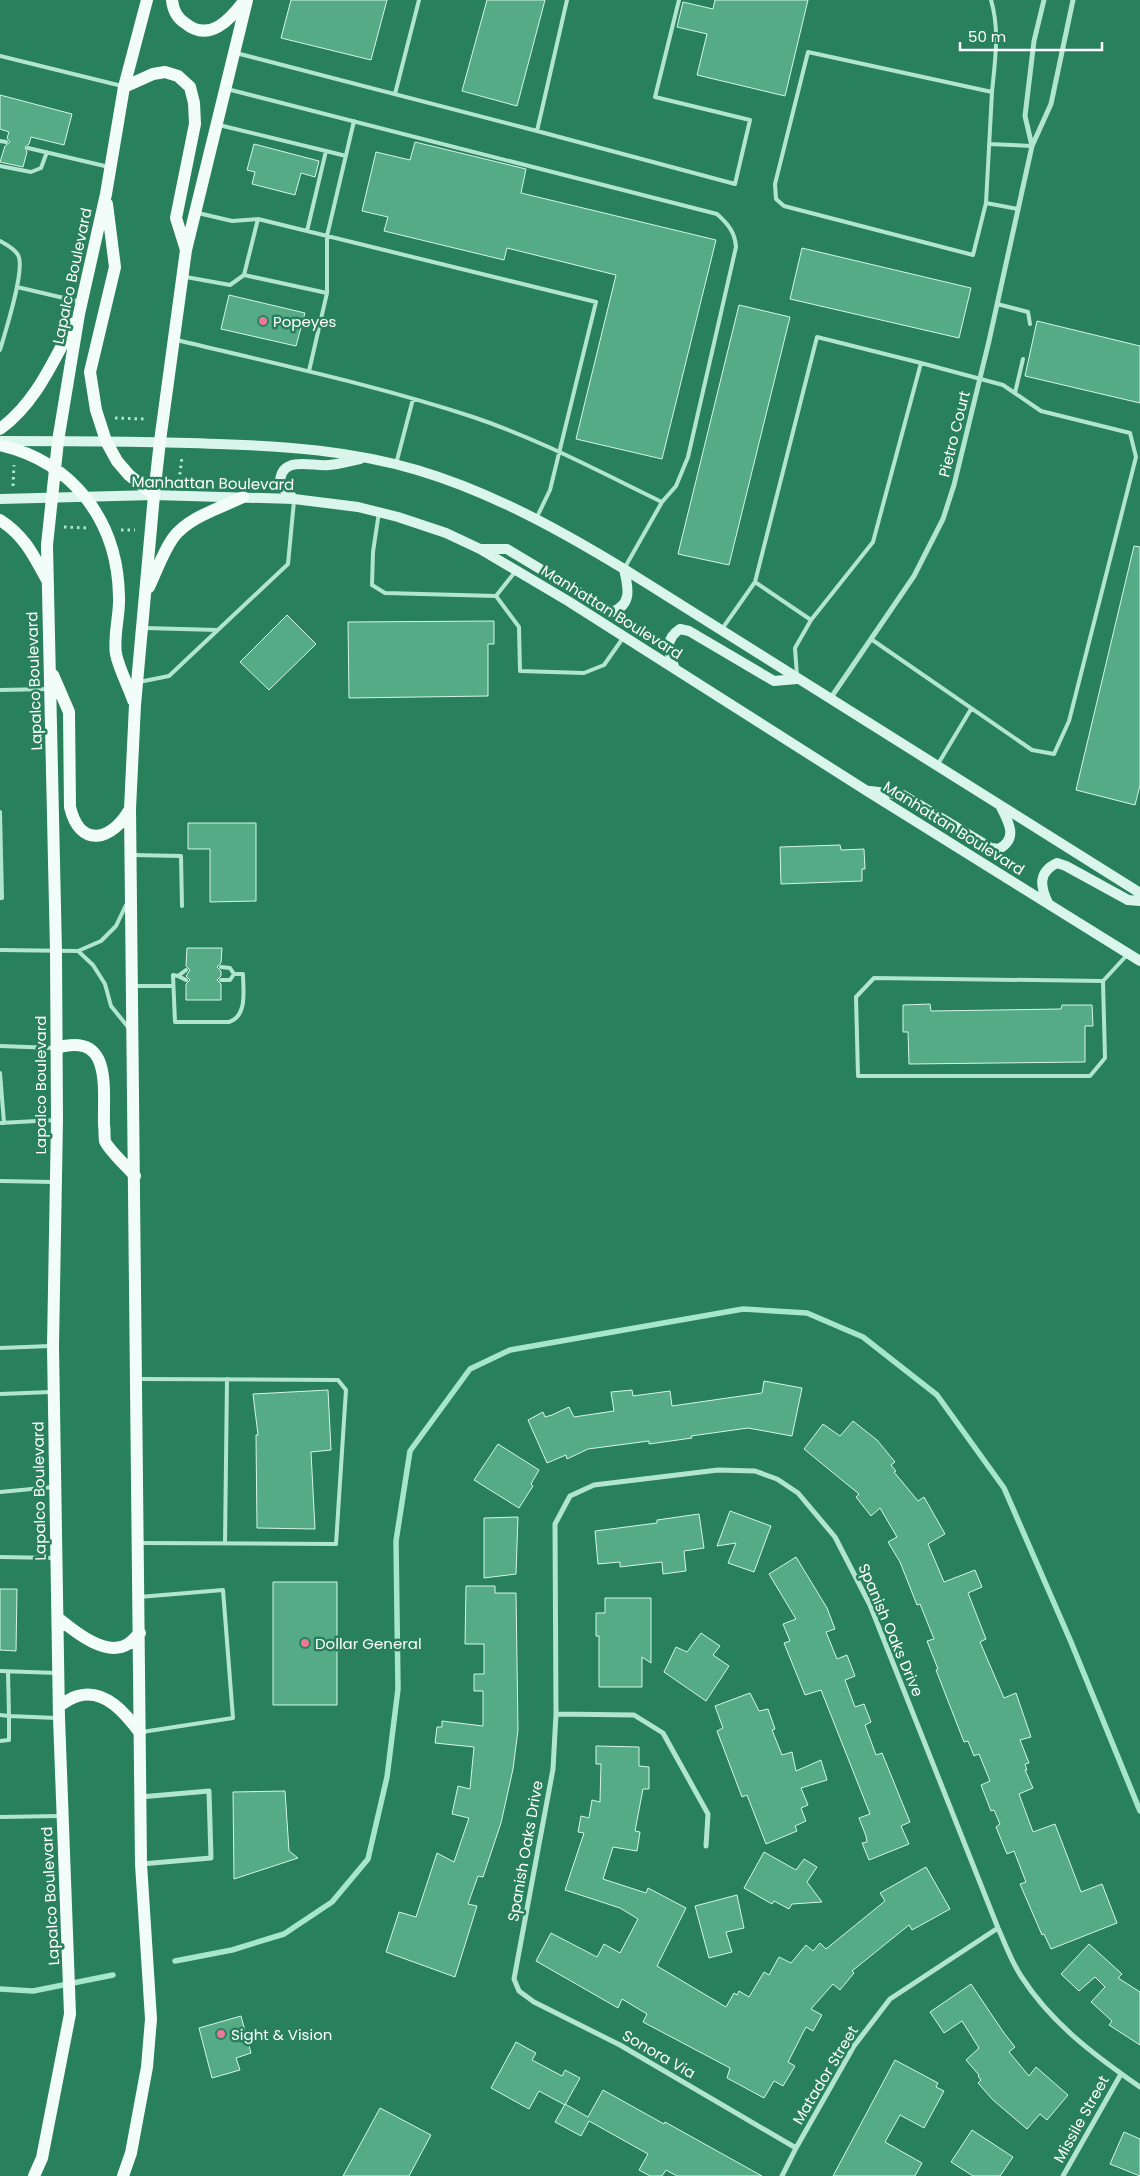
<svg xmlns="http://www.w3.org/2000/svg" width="1140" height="2176" font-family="Poppins,sans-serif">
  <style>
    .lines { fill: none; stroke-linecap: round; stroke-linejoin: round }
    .stream { stroke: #a6e6ca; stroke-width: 5.5 }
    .building { fill: #56ab87; stroke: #d4f5e7 }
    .path { stroke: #b1e5d0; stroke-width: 3; stroke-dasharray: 2.5 4; stroke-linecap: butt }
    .lane { stroke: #b1e5d0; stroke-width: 4 }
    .street { stroke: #b1e5d0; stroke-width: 5 }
    .secondary { stroke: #daf5eb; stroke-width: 10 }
    .primary { stroke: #f2fdf9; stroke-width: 12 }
    .poi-dot { fill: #ec7996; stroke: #29805d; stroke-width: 2 }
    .labels { text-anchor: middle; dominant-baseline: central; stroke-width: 5; stroke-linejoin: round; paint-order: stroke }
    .street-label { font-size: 15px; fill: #fff; stroke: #29805d }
    .poi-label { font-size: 15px; fill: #fff; stroke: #29805d; text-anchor: start }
  </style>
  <rect width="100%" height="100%" fill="#29805d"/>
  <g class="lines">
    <path class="stream" d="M175 1961 232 1950 284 1934 332 1902 368 1859 387 1777 398 1689 396 1541 410 1451 470 1369 510 1350 743 1309 807 1313 863 1337 937 1395 1004 1488 1071 1642 1140 1811
      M0 1989 33 1991 113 1975"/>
  </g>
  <path class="building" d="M291 0H387L371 60 281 38Z
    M487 0H545L517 106 462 91Z
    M715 0H808L785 96 697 75 707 34 677 27 683 2 713 9Z
    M0 95 72 114 64 145 31 137 29 144 25 147 27 152 23 167 0 162 5 146 10 142 7 138 9 132 0 129Z
    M415 142 526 169 521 193 716 240 662 459 576 439 616 275 507 248 504 260 384 231 388 217 362 211 376 152 410 160Z
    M254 144 319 161 315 177 301 173 295 195 252 184 255 172 247 170Z
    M802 248 971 288 959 338 790 299Z
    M229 295 305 313 296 346 221 329Z
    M739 305 790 317 729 565 678 554Z
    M1037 321 1140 346V403L1025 376Z
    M1134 546 1140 547V785L1135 805 1076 790Z
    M287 615 316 644 269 690 240 662Z
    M494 621V644H488V696L349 698 348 622Z
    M188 823H256V901L210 902V849H188Z
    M840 845 841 850 864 849 865 869H862V881L781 884 780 847Z
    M187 948H222L221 963 217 967 221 971V976L217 980 221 984V1000H186V984L190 980 186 976 190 970 186 966Z
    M930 1004 931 1011 1061 1009 1062 1005H1092L1093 1026H1085V1062L909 1064 908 1032H903V1005Z
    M764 1381 802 1388 792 1436 748 1428 691 1436 692 1438 649 1444V1441L588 1449 567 1459 566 1455 547 1463 528 1420 543 1412 545 1417 552 1415 569 1407 574 1417 614 1411 611 1392 632 1390 633 1396 670 1391 672 1406 762 1393Z
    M328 1390 331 1450 311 1452 315 1529 257 1528 256 1435H258L253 1394Z
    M853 1421 877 1440 895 1462 891 1465 896 1471 894 1472 918 1501 924 1497 932 1511 945 1534 928 1544 944 1582 975 1570 982 1587 968 1593 986 1639 980 1642 1004 1698 1016 1693 1031 1737 1020 1740 1029 1763 1025 1764 1027 1770H1025L1033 1788 1019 1794 1033 1832 1055 1824 1081 1892 1102 1884 1117 1923 1051 1949 1044 1934 1042 1935 1020 1884 1026 1882 1014 1851 1007 1854 996 1827 1000 1824 994 1810 991 1811 981 1785 990 1781 979 1754 974 1756 968 1741 964 1742 936 1670 938 1669 927 1641 934 1639 920 1604 917 1605 900 1562 888 1542 897 1537 880 1508 871 1516 856 1497 859 1494 804 1449 823 1424 840 1436Z
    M498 1444 539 1470 531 1484 533 1486 519 1508 474 1480Z
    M730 1511 771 1526 754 1572 728 1563 736 1543 717 1546Z
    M699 1514 704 1548 684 1551 686 1571 663 1574 662 1562 620 1567V1562L598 1564 595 1531 657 1523V1520Z
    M518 1517 516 1574 484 1578V1518Z
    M796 1557 827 1608 835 1629 826 1632 837 1659 847 1655 855 1676 845 1680 855 1707 864 1704 871 1722 865 1725 876 1755 882 1753 910 1822 901 1826 909 1844 869 1860 862 1843 867 1842 866 1836 859 1818 870 1814 821 1690 805 1695 784 1643 790 1641 783 1624 796 1619 769 1574Z
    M273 1582H337V1705H273Z
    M466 1586H495V1593H516L518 1730 513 1769 501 1823 483 1877 478 1876 468 1904 477 1906 455 1977 386 1952 399 1912 416 1917 437 1853 454 1862 469 1818 452 1814 458 1786 470 1789 474 1747 435 1743 437 1727H442V1721L483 1726V1691H474V1674H484V1644H465Z
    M0 1589H17L16 1651 0 1650Z
    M605 1598H651V1663L642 1657V1687H599V1636H596V1613H605Z
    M701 1633 720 1646 713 1655 729 1666 706 1701 664 1672 676 1647 687 1652Z
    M750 1693 759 1711 768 1709 775 1729 772 1730 782 1755 792 1752 796 1771 821 1760 827 1780 801 1788 808 1805 801 1808 806 1821 795 1826 797 1831 766 1844 747 1795 742 1797 717 1731 723 1728 715 1706Z
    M596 1746 639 1747V1766L649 1767V1789H643L635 1831 640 1832 637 1851 613 1847 603 1879 646 1893 648 1888 686 1908 657 1966 726 2007 734 1993 737 1995 739 1991 749 1997 764 1972 769 1975 779 1957 791 1963 806 1945 813 1951 820 1943 826 1949 885 1901 880 1893 926 1867 950 1909 912 1930 909 1925 852 1971 854 1973 840 1990 833 1984 811 2009 822 2015 813 2031 806 2027 788 2062 795 2066 783 2086 774 2081 764 2098 727 2078 730 2068 643 2022 647 2014 622 1999 618 2008 536 1961 551 1933 597 1957 604 1944 620 1953 638 1919 620 1908 565 1890 584 1833 578 1832 581 1816 589 1818 592 1800 600 1802 601 1764H596Z
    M285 1791 289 1851 298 1858 234 1879 233 1792Z
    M764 1852 796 1870 804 1859 817 1867 807 1882 822 1902 792 1904 789 1909 774 1901 772 1904 744 1888Z
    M737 1895 744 1928 726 1932 732 1952 709 1958 695 1906Z
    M1089 1944 1122 1974 1118 1978 1140 1992V2045L1109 2025 1112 2021 1091 2002 1105 1987 1095 1977 1079 1991 1061 1974Z
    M971 1984 1004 2033 1015 2047 1009 2052 1029 2076 1036 2067 1068 2095 1047 2120 1040 2114 1027 2129 993 2100 978 2083 981 2080 978 2076 979 2075 966 2060 979 2048 962 2021 944 2033 930 2012Z
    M241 2016 251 2053 236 2058 240 2070 212 2078 199 2028Z
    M516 2042 536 2053 532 2060 562 2076 565 2070 580 2078 565 2105 539 2091 529 2109 491 2088Z
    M895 2060 938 2083 936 2087 944 2091 924 2128 900 2115 885 2142 922 2163 915 2176H833Z
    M603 2090 664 2124 665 2122 762 2176H677L666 2170 662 2176H650L639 2170 648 2154 589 2121 581 2136 555 2122 565 2104 588 2117Z
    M380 2108 431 2135 409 2176H343Z
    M972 2130 1013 2157 1000 2176H973L951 2162Z
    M1124 2132 1140 2139V2176L1110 2164Z"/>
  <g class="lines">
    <path class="path" d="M115 418 146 419
      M179 481 182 457
      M13 486 14 465
      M64 527 88 528
      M121 530H135"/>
    <path class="lane" d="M567 0 537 131 735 184 750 120 655 97 679 0
      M991 0C1000 30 995 61 992 92L808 52 775 184 776 199 784 206 973 255 986 203 1018 209
      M236 53 537 131
      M0 56 122 86
      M227 89 717 214C728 224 735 232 736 247L688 457 676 486 662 502
      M395 94 419 0
      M219 125 326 151 307 231
      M0 141 6 142
      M989 144 1032 146
      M28 148 109 167
      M326 151 346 156
      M0 166 31 172 41 168 47 152
      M986 203 992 92
      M198 213 232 221 258 219
      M0 241C7 245 14 248 18 255 26 268 5 333 0 350
      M186 277 230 285 244 275
      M17 287 81 302
      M327 293 244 275 258 219 596 302 550 490 536 519
      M997 304 1028 312 1030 324
      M177 340C276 364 376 385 473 417 539 439 600 472 662 502L624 569
      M309 371 327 293V236L354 121
      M1015 393 1023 359
      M396 464 413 399
      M379 512 373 552 372 585 385 593 496 596 515 572
      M755 582 817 337 921 363
      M496 596 519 627 520 671 584 673 604 665 623 638
      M811 620 873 542 921 363 1003 385 1041 411 1130 433 1136 457 1069 721 1054 754 1032 750 871 639
      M144 628 218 630
      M722 629 755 582 811 620 795 648 797 676
      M139 682 169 676 288 564 294 501
      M0 690 48 689
      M938 764 971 709
      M0 812 2 898H0
      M133 855 181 856 182 906
      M0 950 78 951 101 941 116 926 126 905
      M78 951 93 965 105 984 111 1006 128 1027
      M221 967 230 968 234 974
      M186 970 178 976 173 975 175 1022H229C248 1016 243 989 243 974H234
      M178 976 186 980
      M221 980H230L234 974
      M1103 981 874 978 856 997 858 1076H1090L1105 1058 1103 981 1128 954
      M135 986H173
      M0 1046 54 1048
      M0 1073 4 1123
      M0 1123 55 1120
      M0 1181 53 1182
      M0 1348 50 1346
      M139 1379 338 1380 346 1390 336 1544 141 1543
      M0 1394 51 1392
      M0 1492 53 1487
      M225 1543 227 1379
      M0 1557 55 1558
      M139 1597 223 1590 233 1718 142 1732
      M0 1671 57 1673
      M0 1715 9 1716 8 1672
      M0 1741 9 1740V1716L56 1718
      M0 1817 60 1816"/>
    <path class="street" d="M1032 146 1025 116 1034 41 1044 0
      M830 699 914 576 943 519 954 485 989 341 1032 146 1051 104 1073 0
      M556 1714 634 1715 663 1733 708 1814 706 1846
      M140 1797 209 1791 211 1858 141 1864
      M796 2148 620 2045 534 2002 519 1991 514 1979 553 1769 556 1714 555 1524 570 1496 594 1485 718 1470 755 1471 777 1479 798 1493 835 1537 870 1605 998 1928C1005 1943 1011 1961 1021 1976 1051 2023 1094 2055 1140 2087
      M782 2176 796 2148 854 2046 890 1999 998 1928
      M1063 2176 1121 2074"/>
    <path class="secondary" d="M0 441C73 441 146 441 219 444 286 446 353 451 417 470 491 492 558 529 624 569L1140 893
      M0 499 154 495 294 499 358 507 398 517 446 533 480 549 568 601 867 791 1140 961
      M294 499 280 485C279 454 311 467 329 465 340 464 350 461 360 459
      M481 549H507L612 612C633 604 628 587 624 569
      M675 669C669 653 663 640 680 629L689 631 774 681 797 679
      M870 791 903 795 991 848 999 849C1019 838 1008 821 1000 805
      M1048 903C1040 886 1038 872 1057 863L1066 866 1128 900 1140 901"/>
    <path class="primary" d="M172 0C173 10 177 18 185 23 209 43 230 20 244 1
      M124 87 153 74 165 72 178 76 190 87 194 103 195 124 176 218 186 250
      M107 204 115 267 90 372 96 410 106 441 117 461 129 475 154 495
      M0 429C36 403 53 361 74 323
      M0 445C74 462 118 522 119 597 120 614 113 637 116 654 119 669 128 685 133 700
      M0 520C24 535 34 556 47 580
      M149 587C157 570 163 552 173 538 188 517 221 508 243 497
      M53 675 69 712 70 807C80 849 112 841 130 809
      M56 1048C113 1031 103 1088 104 1125 105 1130 104 1136 105 1141 107 1148 129 1169 135 1176
      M58 1618C74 1631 106 1658 128 1644 133 1641 136 1636 140 1633
      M60 1705C66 1702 72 1697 78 1696 105 1688 126 1714 140 1733
      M34 2176 42 2158 70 2014 59 1718 53 1346 57 1120 56 952 47 545 58 441 79 314 106 194 124 87 147 0
      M123 2176 131 2153 147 2067 151 2019 141 1864 130 809 135 705 154 495 160 441 186 250 247 0"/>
  </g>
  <g class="poi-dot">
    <circle cx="263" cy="321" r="5"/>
    <circle cx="305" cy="1643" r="5"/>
    <circle cx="221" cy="2034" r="5"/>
  </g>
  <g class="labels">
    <g class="street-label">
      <text transform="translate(72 276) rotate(-78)">Lapalco Boulevard</text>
      <text transform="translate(954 434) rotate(-76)">Pietro Court</text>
      <text transform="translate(213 483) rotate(1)">Manhattan Boulevard</text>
      <text transform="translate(612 612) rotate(32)">Manhattan Boulevard</text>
      <text transform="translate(34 681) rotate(-92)">Lapalco Boulevard</text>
      <text transform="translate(954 828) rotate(32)">Manhattan Boulevard</text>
      <text transform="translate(40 1085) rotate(-90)">Lapalco Boulevard</text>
      <text transform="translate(39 1491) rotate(-91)">Lapalco Boulevard</text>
      <text transform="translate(891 1630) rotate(67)">Spanish Oaks Drive</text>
      <text transform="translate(525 1851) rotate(-80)">Spanish Oaks Drive</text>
      <text transform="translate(50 1896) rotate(-93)">Lapalco Boulevard</text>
      <text transform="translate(659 2054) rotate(30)">Sonora Via</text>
      <text transform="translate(825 2075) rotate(-59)">Matador Street</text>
      <text transform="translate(1081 2119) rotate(-61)">Missile Street</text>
    </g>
    <g class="poi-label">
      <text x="273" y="321">Popeyes</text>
      <text x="315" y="1643">Dollar General</text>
      <text x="231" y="2034">Sight &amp; Vision</text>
    </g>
  </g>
  <path d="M960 42v8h142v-8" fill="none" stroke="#ffffff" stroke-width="2.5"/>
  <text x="968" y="42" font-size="15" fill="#ffffff" stroke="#29805d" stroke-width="4" paint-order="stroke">50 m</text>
</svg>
